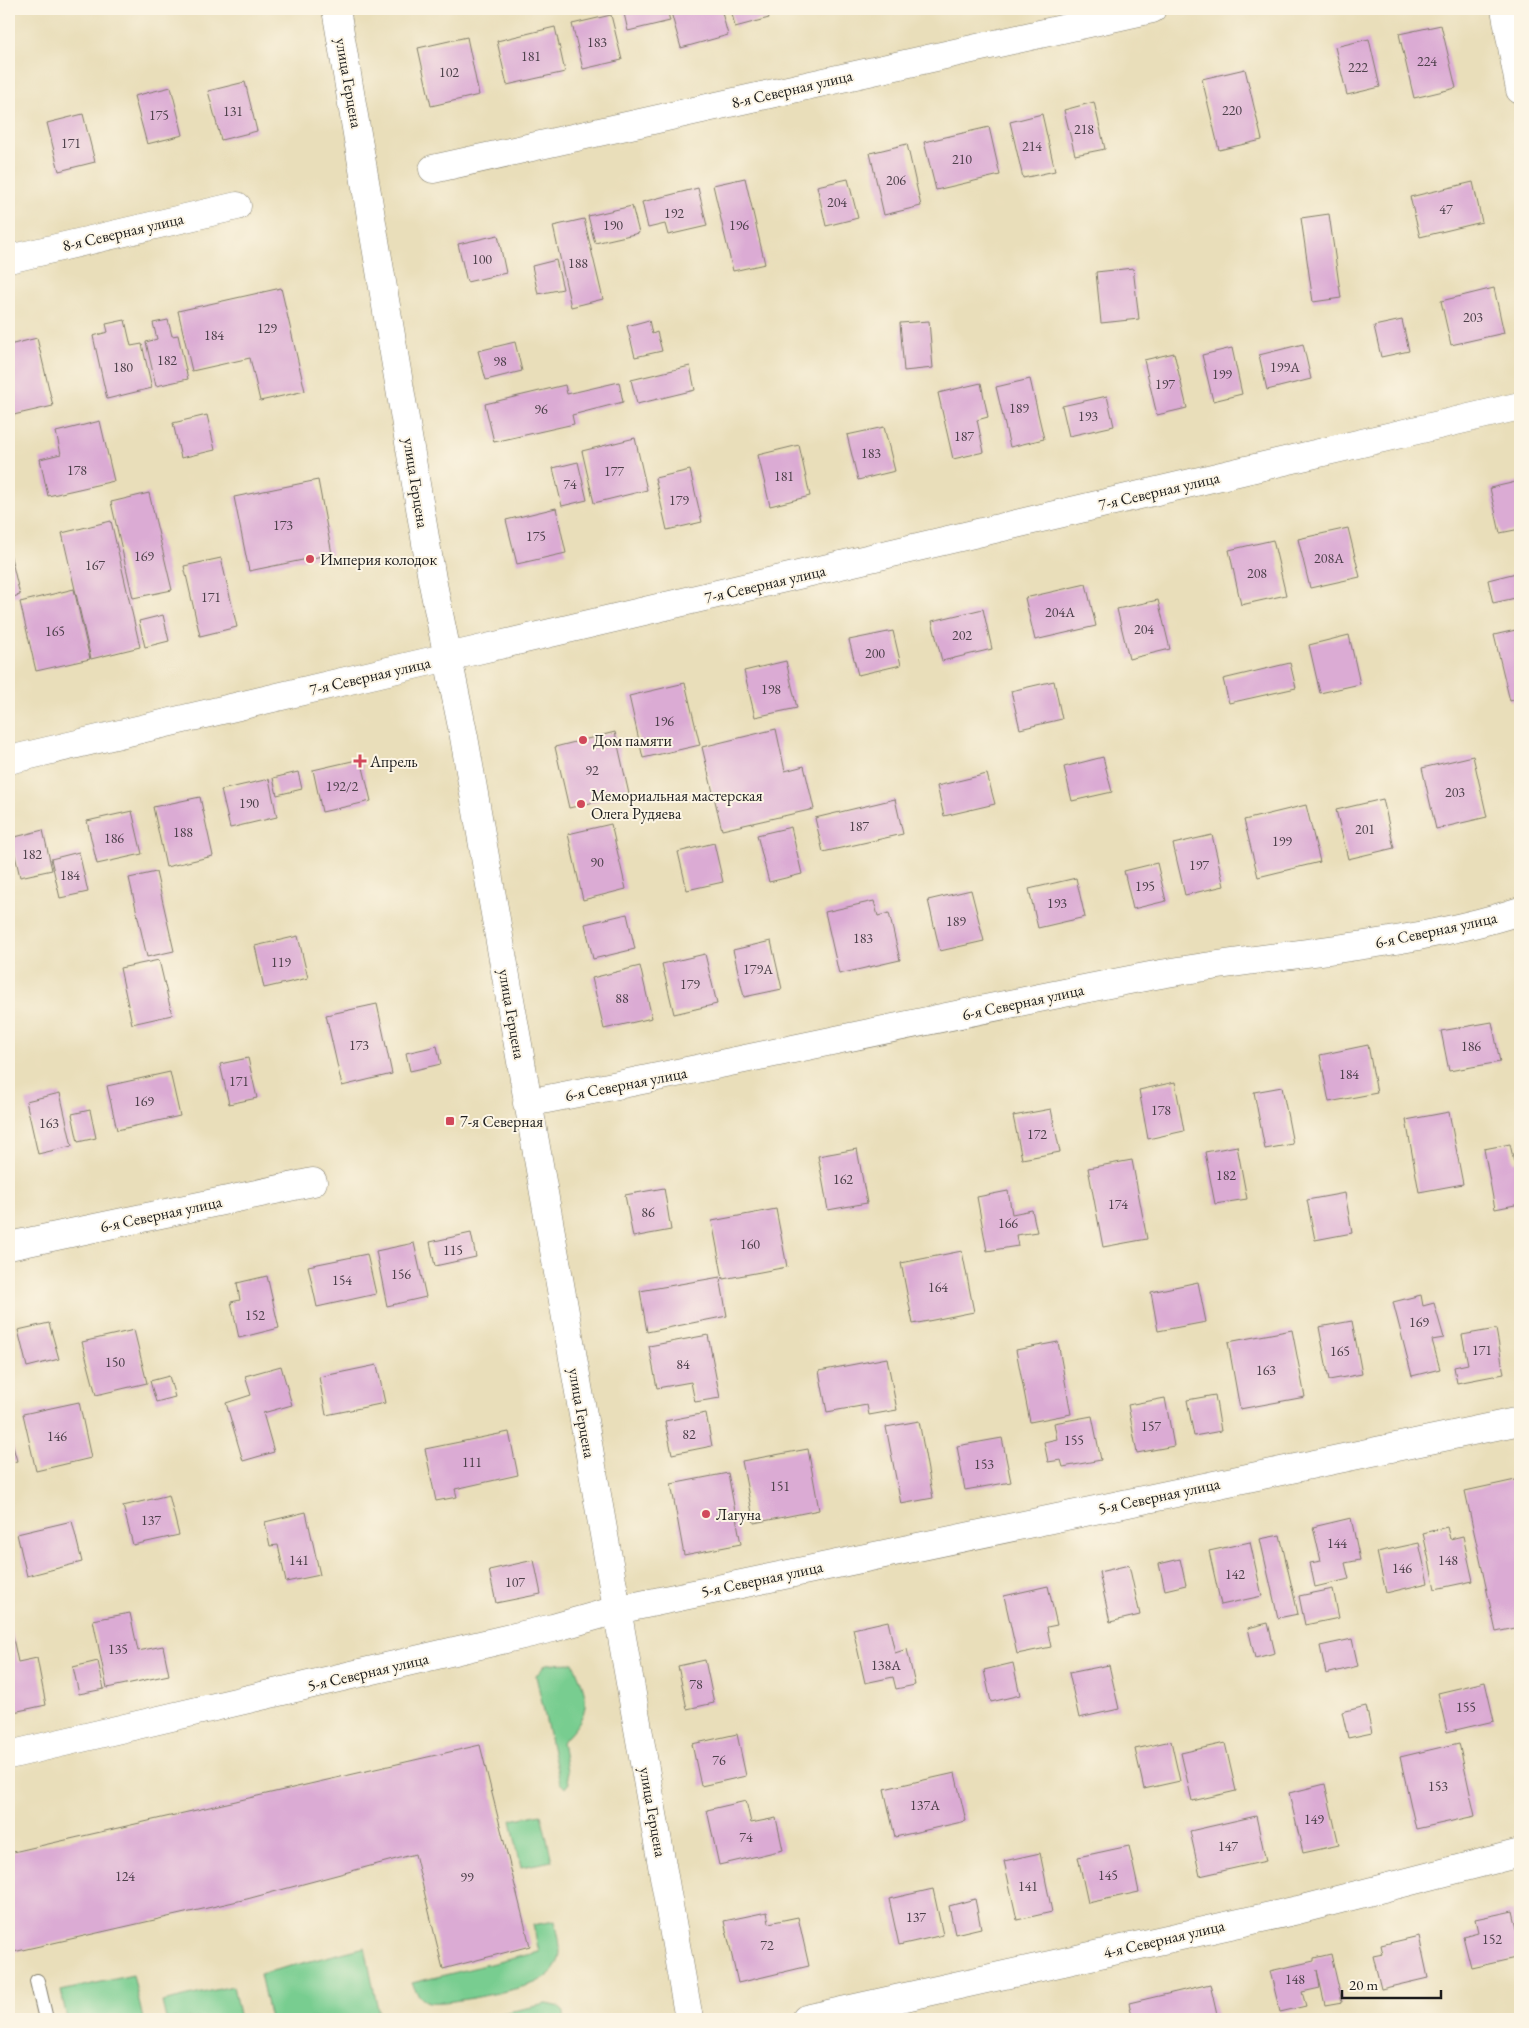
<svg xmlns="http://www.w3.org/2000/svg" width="1529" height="2028" font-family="'EB Garamond',serif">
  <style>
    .green { fill: #78cd90; stroke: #4a7456 }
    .building { fill: #dbabd4 }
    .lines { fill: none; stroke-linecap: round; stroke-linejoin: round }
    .service-casing { stroke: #827d6b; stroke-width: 16 }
    .minor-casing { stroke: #827d6b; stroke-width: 29 }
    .tertiary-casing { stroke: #827d6b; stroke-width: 29 }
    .secondary-casing { stroke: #827d6b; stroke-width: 29 }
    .primary-casing { stroke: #827d6b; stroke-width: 29 }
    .service { stroke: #fff; stroke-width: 14 }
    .minor { stroke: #fff; stroke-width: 28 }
    .tertiary { stroke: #fff; stroke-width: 28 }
    .secondary { stroke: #fff; stroke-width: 28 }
    .primary { stroke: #fff; stroke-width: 28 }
    .poi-dot { fill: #d1495b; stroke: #fcf5e5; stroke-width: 2 }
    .labels { text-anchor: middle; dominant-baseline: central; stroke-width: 4; stroke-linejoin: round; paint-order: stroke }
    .number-label { font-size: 14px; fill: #4c404a }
    .street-label { font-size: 16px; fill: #1c1c1c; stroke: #fcf5e5 }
    .poi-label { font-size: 16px; fill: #1c1c1c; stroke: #fcf5e5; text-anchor: start }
  </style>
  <rect width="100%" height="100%" fill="#fcf5e5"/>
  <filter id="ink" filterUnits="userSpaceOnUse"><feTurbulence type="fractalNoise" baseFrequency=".02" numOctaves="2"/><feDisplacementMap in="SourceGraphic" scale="10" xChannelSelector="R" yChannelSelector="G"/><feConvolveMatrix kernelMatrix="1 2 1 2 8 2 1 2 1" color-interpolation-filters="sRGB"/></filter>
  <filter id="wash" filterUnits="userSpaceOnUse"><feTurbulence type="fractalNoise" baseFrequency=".0096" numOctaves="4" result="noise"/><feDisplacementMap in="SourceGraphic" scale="20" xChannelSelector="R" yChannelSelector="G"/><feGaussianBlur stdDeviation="1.12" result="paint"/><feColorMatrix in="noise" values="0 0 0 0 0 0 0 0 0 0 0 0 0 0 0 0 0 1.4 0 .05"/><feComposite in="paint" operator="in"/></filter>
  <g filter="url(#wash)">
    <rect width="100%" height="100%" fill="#e9deba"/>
    <path class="green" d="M573 1663C591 1701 591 1713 562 1742L569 1783 565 1788 560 1783 536 1676 546 1664Z
      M541 1814 552 1861 521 1867 511 1820Z
      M555 1921C558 1935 564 1953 556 1966 552 1974 543 1979 535 1983 516 1990 448 2005 429 2002 420 2000 415 1990 412 1983L539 1952 533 1925Z
      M365 1947 380 2019H270L260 1974Z
      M133 1975 143 2019H67L61 1991Z
      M233 1986 240 2019H166L162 2002Z
      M546 2004 557 2006 564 2012V2019H475Z"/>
    <g id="blocks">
      <path class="building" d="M623 9H667L670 21 628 31Z
        M670 9H721L728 35 681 48Z
        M731 9H766L769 18 735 27Z
        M773 9H798V10L774 15Z
        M611 15 622 60 583 69 572 24Z
        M1441 25 1456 88 1414 98 1399 34Z
        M555 27 565 72 507 85 497 41Z
        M467 37 479 95 431 106 418 48Z
        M1369 39 1380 87 1347 95 1335 47Z
        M1245 69 1262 140 1219 150 1202 79Z
        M245 82 257 131 221 140 208 91Z
        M171 87 183 135 147 144 134 96Z
        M1094 102 1105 149 1075 155 1064 110Z
        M83 114 95 162 59 171 47 123Z
        M1042 114 1055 171 1023 178 1010 122Z
        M989 127 1000 175 936 190 924 142Z
        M907 144 921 206 884 215 870 153Z
        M745 178 765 264 733 271 713 185Z
        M848 179 858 218 826 226 817 186Z
        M1473 182 1482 222 1420 237 1410 197Z
        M698 188 707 226 668 235 665 224 648 228 642 202Z
        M632 206 639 233 595 243 588 216Z
        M1329 214 1341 298 1313 302 1301 218Z
        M584 219 603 299 571 307 553 226Z
        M498 235 506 273 467 282 458 244Z
        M556 260 563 289 538 294 532 266Z
        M1133 268 1139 319 1101 323 1096 272Z
        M281 288 305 391 260 401 250 358 192 371 178 311Z
        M1494 288 1504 333 1451 345 1441 301Z
        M125 320 131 346 142 344 152 388 107 399 93 336 108 332 106 324Z
        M168 320 172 336 178 335 188 379 156 386 146 342 157 339 153 323Z
        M649 320 652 334 657 332 662 351 635 357 627 326Z
        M1402 320 1409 351 1381 357 1374 326Z
        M929 321 933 368 904 371 900 323Z
        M37 338 53 406 9 416V345Z
        M515 342 522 371 486 380 478 351Z
        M1303 344 1311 379 1267 390 1259 355Z
        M1232 348 1242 394 1213 401 1202 355Z
        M1174 353 1187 408 1157 415 1144 360Z
        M690 366 695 390 637 404 631 380Z
        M1030 379 1044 439 1010 447 996 387Z
        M619 382 623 402 572 415 574 424 494 442 485 404 565 385 567 394Z
        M981 383 988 417 977 420 984 452 953 459 938 393Z
        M1107 396 1114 426 1069 436 1062 406Z
        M207 415 215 450 181 458 173 423Z
        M100 421 114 481 48 496 40 459 61 454 56 432Z
        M884 427 895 471 858 480 847 435Z
        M635 438 647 490 594 503 582 451Z
        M799 445 810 496 770 506 758 455Z
        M578 462 587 500 562 506 553 468Z
        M690 470 702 522 667 530 655 478Z
        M318 480 332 554 249 571 234 497Z
        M1520 481V529L1500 533 1490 488Z
        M149 493 172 590 133 598 111 502Z
        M556 508 566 553 517 564 506 520Z
        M111 521 140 647 91 659 62 533Z
        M1348 528 1360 577 1310 588 1298 539Z
        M1273 540 1286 595 1241 605 1229 550Z
        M9 549 20 595 9 598Z
        M221 558 237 627 200 636 184 566Z
        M1520 572V597L1493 603 1488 580Z
        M1086 584 1096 626 1035 640 1025 598Z
        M74 589 90 659 36 671 20 602Z
        M1158 600 1170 649 1129 659 1117 609Z
        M983 609 992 649 942 661 932 621Z
        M163 615 169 641 145 647 139 621Z
        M1520 629V698L1510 701 1494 635Z
        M893 631 901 665 858 675 849 640Z
        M1349 635 1360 684 1320 693 1309 645Z
        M786 661 797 708 755 717 744 671Z
        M1290 663 1296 688 1229 703 1223 679Z
        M1054 681 1062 719 1020 729 1011 691Z
        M685 683 700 745 643 758 629 696Z
        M776 729 785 771 804 766 814 809 722 830 702 747Z
        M615 732 629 794 569 808 555 747Z
        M1473 756 1487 817 1436 829 1422 768Z
        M1103 757 1112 792 1072 801 1064 767Z
        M361 759 371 801 322 812 313 770Z
        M298 772 302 789 277 795 273 778Z
        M987 774 995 804 944 816 937 786Z
        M269 779 277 817 230 828 221 790Z
        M200 797 213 856 166 867 153 807Z
        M895 799 903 834 823 852 815 818Z
        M1383 799 1394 848 1348 859 1336 810Z
        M1306 805 1320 862 1258 877 1244 820Z
        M132 811 142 854 97 864 87 821Z
        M611 824 626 889 583 900 568 834Z
        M791 827 802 874 769 882 757 835Z
        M43 830 52 870 20 877 11 838Z
        M1212 835 1224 886 1185 895 1173 844Z
        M714 843 723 882 687 890 678 852Z
        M79 852 88 892 60 898 51 859Z
        M1157 863 1166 901 1133 909 1124 871Z
        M156 872 174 951 147 957 129 878Z
        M1076 878 1085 917 1038 928 1029 889Z
        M971 890 984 941 940 951 928 900Z
        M874 901 878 916 889 913 900 960 839 974 825 912Z
        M627 914 635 949 593 959 585 924Z
        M298 936 308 978 264 988 255 946Z
        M771 941 782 989 744 997 733 950Z
        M705 954 717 1004 674 1014 662 964Z
        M159 960 172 1015 132 1024 120 968Z
        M640 966 652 1018 604 1029 592 978Z
        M377 1004 392 1074 342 1086 326 1015Z
        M1492 1022 1500 1062 1449 1071 1441 1031Z
        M1368 1045 1377 1093 1329 1102 1320 1055Z
        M437 1046 441 1064 410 1071 406 1053Z
        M248 1058 257 1098 229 1104 220 1064Z
        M170 1072 180 1116 117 1130 107 1086Z
        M1175 1082 1184 1131 1148 1139 1139 1090Z
        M1282 1087 1293 1144 1265 1149 1254 1092Z
        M60 1093 72 1146 38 1154 26 1101Z
        M1051 1109 1060 1152 1022 1159 1013 1116Z
        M90 1110 96 1138 78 1142 72 1114Z
        M1449 1112 1463 1184 1419 1192 1406 1120Z
        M1510 1144 1514 1162 1520 1161V1204L1495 1209 1484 1149Z
        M1237 1146 1247 1199 1215 1204 1205 1152Z
        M857 1149 867 1203 828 1210 818 1156Z
        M1132 1160 1147 1239 1103 1247 1088 1168Z
        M664 1188 671 1230 633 1237 625 1195Z
        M1008 1191 1012 1214 1032 1210 1037 1232 1016 1235 1018 1246 987 1251 977 1197Z
        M1345 1193 1352 1233 1315 1240 1307 1200Z
        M776 1209 787 1267 723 1279 712 1221Z
        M471 1233 476 1257 435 1266 430 1242Z
        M414 1243 426 1297 387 1306 376 1251Z
        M962 1251 974 1312 913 1324 901 1263Z
        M367 1254 376 1294 317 1307 308 1266Z
        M267 1276 279 1328 239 1338 231 1302 240 1300 237 1283Z
        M720 1277 727 1316 647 1332 640 1291Z
        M1198 1282 1206 1322 1158 1331 1151 1292Z
        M1421 1295 1423 1306 1434 1303 1444 1338 1432 1340 1440 1369 1412 1376 1393 1302Z
        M1352 1321 1362 1374 1329 1380 1319 1327Z
        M49 1323 59 1359 27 1367 18 1330Z
        M1496 1329 1504 1374 1457 1383 1454 1367 1468 1364 1462 1335Z
        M134 1330 147 1383 96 1395 82 1342Z
        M1292 1330 1305 1397 1240 1409 1228 1342Z
        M708 1335 720 1398 695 1402 691 1382 657 1388 649 1346Z
        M1058 1342 1071 1414 1030 1422 1016 1350Z
        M887 1358 897 1410 869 1415 867 1405 827 1412 819 1371Z
        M377 1365 385 1403 326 1415 319 1377Z
        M281 1366 292 1405 263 1413 274 1452 243 1461 226 1403 251 1395 245 1376Z
        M169 1376 175 1397 156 1402 150 1381Z
        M1215 1395 1221 1431 1194 1436 1187 1400Z
        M1165 1398 1174 1446 1137 1453 1128 1405Z
        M79 1402 91 1458 36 1471 23 1414Z
        M706 1413 712 1446 672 1454 665 1421Z
        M1092 1416 1101 1460 1063 1467 1061 1460 1048 1462 1044 1442 1057 1439 1054 1423Z
        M919 1421 933 1498 901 1504 886 1427Z
        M9 1432 17 1461 9 1463Z
        M509 1432 518 1475 455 1489 457 1497 436 1501 425 1449Z
        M1002 1438 1011 1482 965 1490 957 1446Z
        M808 1449 819 1510 754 1523 742 1461Z
        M728 1473 741 1544 684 1555 671 1484Z
        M1520 1479V1627L1496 1632 1465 1491Z
        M169 1495 179 1535 133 1545 123 1506Z
        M306 1512 320 1575 286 1582 278 1545 270 1546 265 1522Z
        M1351 1518 1360 1560 1345 1563 1349 1579 1315 1587 1310 1563 1321 1561 1313 1527Z
        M72 1521 82 1562 27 1576 17 1534Z
        M1447 1527 1450 1539 1463 1536 1473 1581 1435 1589 1423 1533Z
        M1280 1535 1298 1614 1278 1618 1260 1539Z
        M1250 1542 1262 1596 1221 1605 1209 1551Z
        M1419 1543 1428 1583 1386 1593 1377 1552Z
        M1180 1559 1186 1585 1165 1590 1159 1564Z
        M534 1560 541 1594 496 1603 489 1570Z
        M1129 1565 1140 1615 1110 1622 1099 1572Z
        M1048 1586 1057 1625 1047 1627 1051 1647 1017 1654 1004 1596Z
        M1333 1589 1339 1618 1305 1625 1299 1596Z
        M130 1613 138 1651 163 1646 169 1675 107 1688 93 1620Z
        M888 1621 895 1653 907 1649 915 1685 896 1689 893 1677 865 1683 853 1629Z
        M1268 1623 1275 1653 1255 1658 1248 1628Z
        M12 1633 18 1662 37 1658 46 1705 9 1713V1634Z
        M1352 1639 1358 1666 1326 1674 1320 1646Z
        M705 1660 714 1703 687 1709 678 1666Z
        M98 1661 104 1689 79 1694 73 1667Z
        M1013 1663 1020 1695 991 1702 984 1670Z
        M1109 1665 1119 1709 1079 1718 1069 1673Z
        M1485 1682 1494 1721 1447 1732 1438 1693Z
        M1366 1706 1372 1733 1348 1738 1342 1712Z
        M737 1734 746 1776 701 1786 692 1744Z
        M1171 1741 1180 1781 1144 1789 1135 1749Z
        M1225 1743 1236 1791 1192 1801 1181 1753Z
        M1459 1743 1475 1816 1416 1829 1400 1757Z
        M480 1745 530 1946 443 1969 415 1854 247 1899 9 1953V1853Z
        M955 1773 966 1821 895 1837 884 1789Z
        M1325 1784 1339 1845 1303 1853 1289 1793Z
        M746 1801 751 1823 776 1818 783 1850 719 1865 707 1810Z
        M1256 1816 1266 1861 1200 1876 1190 1831Z
        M1129 1846 1139 1892 1088 1903 1078 1857Z
        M1040 1853 1052 1912 1017 1920 1004 1861Z
        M933 1889 943 1935 899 1945 889 1899Z
        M975 1899 981 1928 955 1934 949 1906Z
        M1513 1911 1520 1942V1957L1471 1968 1463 1936 1478 1932 1475 1919Z
        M767 1912 769 1923 798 1917 809 1966 738 1983 724 1921Z
        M1419 1936 1428 1978 1381 1989 1373 1956 1383 1954 1381 1945Z
        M1331 1954 1342 2002 1325 2005 1317 1970 1320 1988 1302 1992 1306 2006 1280 2012 1270 1971 1314 1961V1958Z
        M1210 1984 1217 2015 1199 2019H1133L1129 2003Z"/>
    </g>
  </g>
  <g filter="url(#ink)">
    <use href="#blocks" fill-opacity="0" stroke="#827d6b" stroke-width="1"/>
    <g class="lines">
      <defs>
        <path id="service" d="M37 1981 46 2019"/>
        <path id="minor" d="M1505 9 1520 90
          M433 169 1152 9
          M9 259 237 206
          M527 1103C735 1063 942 1016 1150 976 1273 953 1401 949 1520 911
          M9 1246 313 1182
          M9 1755 553 1628 617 1610
          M806 2019 1298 1910 1520 1853"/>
        <path id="tertiary" d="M617 1610 1520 1421"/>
        <path id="secondary" d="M448 657 1520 406"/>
        <path id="primary" d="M336 9 432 579 464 737 689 2019
          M9 760 448 657"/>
      </defs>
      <use href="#service" class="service-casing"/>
      <use href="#minor" class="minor-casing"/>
      <use href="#tertiary" class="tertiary-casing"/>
      <use href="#secondary" class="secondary-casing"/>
      <use href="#primary" class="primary-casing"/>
      <use href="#service" class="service"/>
      <use href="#minor" class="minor"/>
      <use href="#tertiary" class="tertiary"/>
      <use href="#secondary" class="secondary"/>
      <use href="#primary" class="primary"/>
    </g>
  </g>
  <g class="poi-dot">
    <circle cx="310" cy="559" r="5"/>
    <circle cx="583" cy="740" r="5"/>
    <path d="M357.5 753.5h5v5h5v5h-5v5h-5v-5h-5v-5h5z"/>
    <circle cx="581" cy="804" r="5"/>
    <rect x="445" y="1116" width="10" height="10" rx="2.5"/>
    <circle cx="706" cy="1514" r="5"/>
  </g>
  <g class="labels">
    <g class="number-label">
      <text x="597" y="42">183</text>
      <text x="531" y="56">181</text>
      <text x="1427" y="61">224</text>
      <text x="1358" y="67">222</text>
      <text x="449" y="72">102</text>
      <text x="1232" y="110">220</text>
      <text x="233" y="111">131</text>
      <text x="159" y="115">175</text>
      <text x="1084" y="129">218</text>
      <text x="71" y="143">171</text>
      <text x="1032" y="146">214</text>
      <text x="962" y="159">210</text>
      <text x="896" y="180">206</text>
      <text x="837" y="202">204</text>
      <text x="1446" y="209">47</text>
      <text x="674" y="213">192</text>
      <text x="613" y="225">190</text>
      <text x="739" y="225">196</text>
      <text x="482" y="259">100</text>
      <text x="578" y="263">188</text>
      <text x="1473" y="317">203</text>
      <text x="267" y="328">129</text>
      <text x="214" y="335">184</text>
      <text x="167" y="360">182</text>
      <text x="500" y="361">98</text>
      <text x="123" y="367">180</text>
      <text x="1285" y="367">199А</text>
      <text x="1222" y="374">199</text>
      <text x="1165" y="384">197</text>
      <text x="1019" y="408">189</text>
      <text x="541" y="409">96</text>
      <text x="1088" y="416">193</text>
      <text x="964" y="436">187</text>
      <text x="871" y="453">183</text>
      <text x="77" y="470">178</text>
      <text x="614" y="471">177</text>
      <text x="784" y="476">181</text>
      <text x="570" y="484">74</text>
      <text x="679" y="500">179</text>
      <text x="283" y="525">173</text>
      <text x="536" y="536">175</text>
      <text x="144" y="556">169</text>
      <text x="1329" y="558">208А</text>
      <text x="95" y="565">167</text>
      <text x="1257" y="573">208</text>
      <text x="211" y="597">171</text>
      <text x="1060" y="612">204А</text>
      <text x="1144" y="629">204</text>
      <text x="55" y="631">165</text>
      <text x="962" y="635">202</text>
      <text x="875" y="653">200</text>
      <text x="771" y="689">198</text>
      <text x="664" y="721">196</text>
      <text x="592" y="770">92</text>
      <text x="342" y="786">192/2</text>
      <text x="1455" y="792">203</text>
      <text x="249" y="803">190</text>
      <text x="859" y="826">187</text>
      <text x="1365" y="829">201</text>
      <text x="183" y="832">188</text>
      <text x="114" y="838">186</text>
      <text x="1282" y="841">199</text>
      <text x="32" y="854">182</text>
      <text x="597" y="862">90</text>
      <text x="1199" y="865">197</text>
      <text x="70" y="875">184</text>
      <text x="1145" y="886">195</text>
      <text x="1057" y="903">193</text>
      <text x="956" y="921">189</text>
      <text x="863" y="938">183</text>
      <text x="281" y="962">119</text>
      <text x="758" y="969">179А</text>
      <text x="690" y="984">179</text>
      <text x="622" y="998">88</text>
      <text x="359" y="1045">173</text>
      <text x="1471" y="1046">186</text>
      <text x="1349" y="1074">184</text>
      <text x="239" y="1081">171</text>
      <text x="144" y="1101">169</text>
      <text x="1161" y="1110">178</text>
      <text x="49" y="1123">163</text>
      <text x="1037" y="1134">172</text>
      <text x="1226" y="1175">182</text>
      <text x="843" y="1179">162</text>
      <text x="1118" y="1204">174</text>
      <text x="648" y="1212">86</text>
      <text x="1008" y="1223">166</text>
      <text x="750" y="1244">160</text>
      <text x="453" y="1250">115</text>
      <text x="401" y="1274">156</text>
      <text x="342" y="1280">154</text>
      <text x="938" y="1287">164</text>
      <text x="255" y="1315">152</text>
      <text x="1419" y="1322">169</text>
      <text x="1482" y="1350">171</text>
      <text x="1340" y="1351">165</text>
      <text x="115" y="1362">150</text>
      <text x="683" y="1364">84</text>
      <text x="1266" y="1370">163</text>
      <text x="1151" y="1426">157</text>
      <text x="689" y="1434">82</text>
      <text x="57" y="1436">146</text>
      <text x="1074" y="1440">155</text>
      <text x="472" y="1462">111</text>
      <text x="984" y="1464">153</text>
      <text x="780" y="1486">151</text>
      <text x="151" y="1520">137</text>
      <text x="1337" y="1543">144</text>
      <text x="299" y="1560">141</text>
      <text x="1448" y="1560">148</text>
      <text x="1402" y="1568">146</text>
      <text x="1235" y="1574">142</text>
      <text x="515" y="1582">107</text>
      <text x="118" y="1649">135</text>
      <text x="886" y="1665">138А</text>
      <text x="696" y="1684">78</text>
      <text x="1466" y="1707">155</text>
      <text x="719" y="1760">76</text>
      <text x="1438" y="1786">153</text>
      <text x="925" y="1805">137А</text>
      <text x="1314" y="1819">149</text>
      <text x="746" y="1837">74</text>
      <text x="1228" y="1846">147</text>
      <text x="1108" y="1875">145</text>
      <text x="125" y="1876">124</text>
      <text x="467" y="1877">99</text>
      <text x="1028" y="1886">141</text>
      <text x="916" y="1917">137</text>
      <text x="1492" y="1939">152</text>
      <text x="767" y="1945">72</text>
      <text x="1295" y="1979">148</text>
    </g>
    <g class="street-label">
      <text transform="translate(349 83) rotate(80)">улица Герцена</text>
      <text transform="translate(792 89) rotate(-13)">8-я Северная улица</text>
      <text transform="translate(123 232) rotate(-13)">8-я Северная улица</text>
      <text transform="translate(416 483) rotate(81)">улица Герцена</text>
      <text transform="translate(1159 491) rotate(-13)">7-я Северная улица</text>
      <text transform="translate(765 584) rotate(-13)">7-я Северная улица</text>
      <text transform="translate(370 676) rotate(-13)">7-я Северная улица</text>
      <text transform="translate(1436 930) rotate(-12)">6-я Северная улица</text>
      <text transform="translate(1023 1002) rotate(-12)">6-я Северная улица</text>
      <text transform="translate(512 1014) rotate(80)">улица Герцена</text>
      <text transform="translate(626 1084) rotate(-11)">6-я Северная улица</text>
      <text transform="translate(161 1214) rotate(-12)">6-я Северная улица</text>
      <text transform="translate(582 1413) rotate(80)">улица Герцена</text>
      <text transform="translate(1159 1496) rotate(-12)">5-я Северная улица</text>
      <text transform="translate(762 1579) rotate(-12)">5-я Северная улица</text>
      <text transform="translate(368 1672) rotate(-13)">5-я Северная улица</text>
      <text transform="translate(653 1812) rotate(80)">улица Герцена</text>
      <text transform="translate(1164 1939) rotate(-13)">4-я Северная улица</text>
    </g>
    <g class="poi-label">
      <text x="320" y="559">Империя колодок</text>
      <text x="593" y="740">Дом памяти</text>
      <text x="370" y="761">Апрель</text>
      <text x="591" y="795">Мемориальная мастерская<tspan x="591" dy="18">Олега Рудяева</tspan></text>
      <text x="460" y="1121">7-я Северная</text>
      <text x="716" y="1514">Лагуна</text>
    </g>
  </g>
  <rect width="1529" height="2028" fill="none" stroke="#fcf5e5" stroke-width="30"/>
  <path d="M1342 1990v8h99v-8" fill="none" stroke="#1c1c1c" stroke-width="2.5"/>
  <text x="1349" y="1990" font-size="15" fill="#1c1c1c" stroke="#fcf5e5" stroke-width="4" paint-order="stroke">20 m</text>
</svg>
